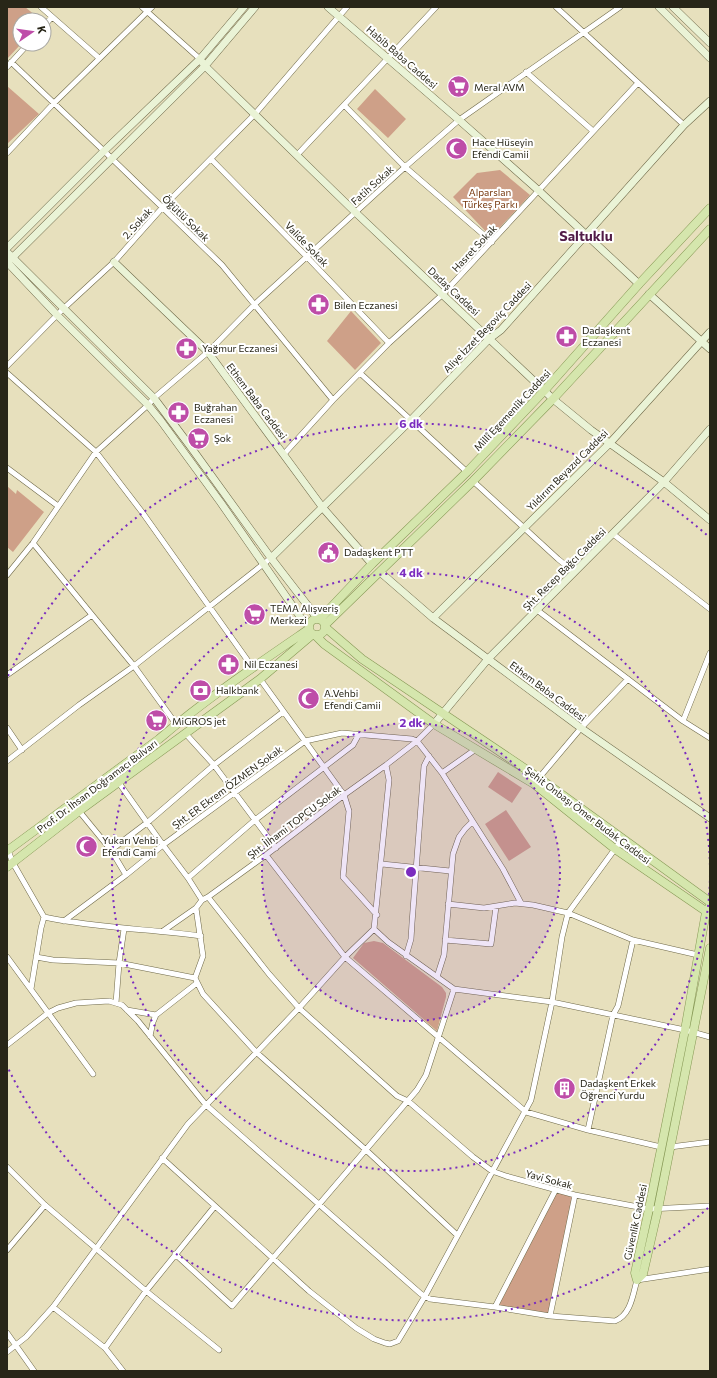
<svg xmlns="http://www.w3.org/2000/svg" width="717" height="1378" font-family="Commissioner,sans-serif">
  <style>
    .green { fill: #cea088 }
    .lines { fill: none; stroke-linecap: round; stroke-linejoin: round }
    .street-casing { stroke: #6f6949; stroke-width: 6 }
    .secondary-casing { stroke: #6f6949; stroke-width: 8 }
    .primary-casing { stroke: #869855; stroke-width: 9 }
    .street { stroke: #fff; stroke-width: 5 }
    .secondary { stroke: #eaf3d6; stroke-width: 7 }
    .primary { stroke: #d5e6ad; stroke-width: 8 }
    .ring { fill: none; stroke: #7b2cbf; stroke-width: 2; stroke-dasharray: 2 4 }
    .labels { text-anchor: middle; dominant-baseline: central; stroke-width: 4; stroke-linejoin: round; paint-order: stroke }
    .street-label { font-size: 10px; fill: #282618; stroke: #fff }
    .poi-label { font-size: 10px; fill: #282618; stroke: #fff; text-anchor: start }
    .park-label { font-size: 10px; fill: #77390f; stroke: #fff }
    .district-label { font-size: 14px; font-weight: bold; fill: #511b47; stroke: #fff }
    .centre { fill: #7b2cbf; stroke: #fff; stroke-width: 2 }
    .ring-label { font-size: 12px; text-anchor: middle; font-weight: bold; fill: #7b2cbf; stroke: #fff; stroke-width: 4; stroke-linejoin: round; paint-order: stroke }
  </style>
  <rect width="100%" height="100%" fill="#e7e0bd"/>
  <path class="green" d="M7 7H25L41 20H20L21 44 7 59Z
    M7 86 39 114 7 144Z
    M375 89 406 119 388 138 357 109Z
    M500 170 530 195 491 237 453 197 477 173Z
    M351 311 381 343 355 370 327 341Z
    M7 483V486L16 494 17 490 44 512 13 552 7 547Z
    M498 772 522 788 512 803 488 787Z
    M506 810 531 847 509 861 485 824Z
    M374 941 383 943 442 987 446 993V997L437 1031 353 958 364 943Z
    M555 1191 575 1195 550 1316 495 1307Z"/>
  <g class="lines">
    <defs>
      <path id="street" d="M41 7 99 58
        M142 7 200 59
        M556 7 684 125
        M44 26 52 17
        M11 62 104 151 222 265 333 400
        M7 67 28 44
        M526 72 593 131
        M344 105 405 167 492 242
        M7 153 54 103 152 7
        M297 155 436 7
        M211 159 307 257 389 343
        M7 366 63 309 114 262 162 208 255 114 347 7
        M7 373 96 452 142 512 253 668
        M360 373 467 472
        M284 454 333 400 389 343 443 294 638 83
        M7 468 58 506
        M473 481 558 559 574 572
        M613 534 710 609
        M33 543 134 666 176 724
        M7 575 33 543 96 452 148 405 154 398 208 352 255 304 405 167 459 120 620 7
        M537 610 683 721 710 738
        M7 675 92 615
        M260 679 344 795 349 811 343 877 377 915
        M683 721 710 653
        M7 728 22 750
        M185 733 214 765 276 848
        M7 761 79 705 134 666 271 558
        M442 773 476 749
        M538 779 581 728 628 679
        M119 783 163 845 188 878 202 900
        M79 811 111 850 126 875
        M7 848 13 863 44 917C96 928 148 929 201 936
        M111 850 148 822 214 765 283 712
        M266 855 345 957 526 1112 588 1130 661 1147
        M382 864 450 871
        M188 878 255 820 353 745 359 734
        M208 897 269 974 299 1008 397 1096 408 1101 473 1157 492 1171 506 1176 575 1195 649 1209 710 1206
        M448 904 484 908 515 903 533 905 568 913 633 940 698 955
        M196 908 203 956 195 978 203 994 256 1052 366 1150 457 1235
        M64 921 126 875 163 845 305 741 342 733 412 739 417 741 442 773 503 869 521 903
        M374 929 388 942 454 989 552 1002 685 1030 710 1037
        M374 929 389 780 386 765
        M163 931 196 908 202 900 208 897 266 855 344 795 386 765 417 741 434 724
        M445 940 491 944 496 907
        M406 956 411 939 412 923 424 766 429 756
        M7 957 93 1074
        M36 957 53 960 119 963 195 978
        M437 977 444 955 453 854 459 837 465 829 472 822
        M31 989 41 928 44 917
        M116 1003 119 963 124 929
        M127 1010 156 1015 153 1022 150 1036
        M156 1015 197 983
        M7 1045 48 1013 58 1008 76 1003 109 1001 122 1005 138 1021 206 1105 421 1294 430 1299 495 1307 550 1316 615 1321C631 1315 633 1294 637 1280L710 1269
        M588 1130 613 1015 618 1006 633 940
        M670 1147 710 1142
        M162 1158 309 1291 356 1328 374 1339 385 1343 390 1344 398 1341 425 1296 531 1100 552 1002 562 937 568 913 623 838
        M7 1167 45 1205 146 1291 219 1350
        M7 1250 45 1205
        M175 1254 232 1306 417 1090 426 1075 454 989
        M53 1307 105 1348 123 1371
        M495 1307 555 1191
        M550 1316 575 1195
        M7 1333 34 1371
        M105 1348 146 1291 215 1206
        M7 1352 26 1337 53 1307 188 1124 299 1008 345 957 374 929"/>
      <path id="secondary" d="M328 7 459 120 538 190 639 284
        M659 7 710 58
        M673 7 710 43
        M200 59 205 66 355 212 553 399 591 430 664 482 710 520
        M7 248 104 151 200 59 244 7
        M7 252 154 398 190 446 271 558 318 619
        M10 260 205 66 255 7
        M7 262 57 315 148 405 161 421 221 503 301 618 309 626
        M114 262 208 352 323 508 372 564
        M649 294 710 349
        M271 558 411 420 489 339 501 330 684 125 710 101
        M380 572 433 618 488 659 581 728 710 818
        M433 618 610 443 710 332
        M434 724 488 659 664 482 710 429"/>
      <path id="primary" d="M309 627a8 8 0 1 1 16 0a8 8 0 1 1-16 0Z
        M320 619 372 564 467 472 544 391 639 284 710 208
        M325 625 473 481 553 399 710 229
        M326 628 362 659 539 778 710 902
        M316 636 324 644 434 724 534 784 615 849 710 914
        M7 851 159 739C206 699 258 664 309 629
        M7 867 79 811 260 679 313 634
        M710 906 706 912 685 1030 649 1209 635 1273 637 1280 643 1274 658 1209 710 948"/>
    </defs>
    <use href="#street" class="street-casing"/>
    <use href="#secondary" class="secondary-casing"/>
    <use href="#primary" class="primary-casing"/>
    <use href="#street" class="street"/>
    <use href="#secondary" class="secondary"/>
    <use href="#primary" class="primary"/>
  </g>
  <circle cx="411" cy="872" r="149" fill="#7b2cbf" fill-opacity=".12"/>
  <g class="ring">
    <circle cx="411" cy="872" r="149"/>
    <path d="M710 875A299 299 0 1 1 710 869"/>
    <path d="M708 1208A448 448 0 0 1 8 1068M8 676A448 448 0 0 1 708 536"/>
  </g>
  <defs>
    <symbol id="supermarket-disc" viewBox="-11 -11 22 22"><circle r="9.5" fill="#be4da8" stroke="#fff"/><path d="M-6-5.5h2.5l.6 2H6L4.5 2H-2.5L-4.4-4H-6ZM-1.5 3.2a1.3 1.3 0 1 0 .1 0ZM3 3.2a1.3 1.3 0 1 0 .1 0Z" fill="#fff"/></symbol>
    <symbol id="mosque-disc" viewBox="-11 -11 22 22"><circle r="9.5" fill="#be4da8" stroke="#fff"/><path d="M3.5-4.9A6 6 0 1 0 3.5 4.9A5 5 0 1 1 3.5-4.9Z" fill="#fff"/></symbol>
    <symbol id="pharmacy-disc" viewBox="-11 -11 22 22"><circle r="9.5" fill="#be4da8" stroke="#fff"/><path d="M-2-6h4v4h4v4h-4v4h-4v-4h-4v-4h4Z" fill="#fff"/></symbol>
    <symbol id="civic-disc" viewBox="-11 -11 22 22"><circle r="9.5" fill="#be4da8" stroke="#fff"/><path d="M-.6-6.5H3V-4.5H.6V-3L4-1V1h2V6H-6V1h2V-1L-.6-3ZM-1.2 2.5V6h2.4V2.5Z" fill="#fff"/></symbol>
    <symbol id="bank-disc" viewBox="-11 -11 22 22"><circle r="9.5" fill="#be4da8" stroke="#fff"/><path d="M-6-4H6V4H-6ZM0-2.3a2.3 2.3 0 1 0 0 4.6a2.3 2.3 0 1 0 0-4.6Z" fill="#fff"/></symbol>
    <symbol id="building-disc" viewBox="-11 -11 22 22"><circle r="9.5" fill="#be4da8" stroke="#fff"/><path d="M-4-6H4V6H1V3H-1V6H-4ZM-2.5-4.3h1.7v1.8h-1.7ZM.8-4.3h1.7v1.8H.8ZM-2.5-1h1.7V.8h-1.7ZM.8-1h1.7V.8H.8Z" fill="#fff"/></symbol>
  </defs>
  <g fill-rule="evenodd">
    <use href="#supermarket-disc" x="446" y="74" width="25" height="25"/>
    <use href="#mosque-disc" x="444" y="136" width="25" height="25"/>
    <use href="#pharmacy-disc" x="306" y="292" width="25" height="25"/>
    <use href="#pharmacy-disc" x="554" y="324" width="25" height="25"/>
    <use href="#pharmacy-disc" x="174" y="336" width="25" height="25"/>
    <use href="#pharmacy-disc" x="166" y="400" width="25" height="25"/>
    <use href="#supermarket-disc" x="186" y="426" width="25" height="25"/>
    <use href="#civic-disc" x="316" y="540" width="25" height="25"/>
    <use href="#supermarket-disc" x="242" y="602" width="25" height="25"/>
    <use href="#pharmacy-disc" x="216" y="652" width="25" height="25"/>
    <use href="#bank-disc" x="188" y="678" width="25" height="25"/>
    <use href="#mosque-disc" x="296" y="686" width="25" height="25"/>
    <use href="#supermarket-disc" x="144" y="708" width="25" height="25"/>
    <use href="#mosque-disc" x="74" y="834" width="25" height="25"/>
    <use href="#building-disc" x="552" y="1076" width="25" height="25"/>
  </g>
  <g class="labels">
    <g class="street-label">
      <text transform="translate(402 57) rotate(41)">Habib Baba Caddesi</text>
      <text transform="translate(372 185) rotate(-42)">Fatih Sokak</text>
      <text transform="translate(186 218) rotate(44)">Öğütlü Sokak</text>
      <text transform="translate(137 223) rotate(-48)">2. Sokak</text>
      <text transform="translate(307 244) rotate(46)">Valide Sokak</text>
      <text transform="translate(474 248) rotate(-47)">Hasret Sokak</text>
      <text transform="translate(454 291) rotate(43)">Dadaş Caddesi</text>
      <text transform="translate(487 327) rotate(-46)">Aliye İzzet Begoviç Caddesi</text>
      <text transform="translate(257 401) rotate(53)">Ethem Baba Caddesi</text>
      <text transform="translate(512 410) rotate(-47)">Millî Egemenlik Caddesi</text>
      <text transform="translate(567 470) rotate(-45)">Yıldırım Beyazıd Caddesi</text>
      <text transform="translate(564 569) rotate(-45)">Şht. Recep Bağcı Caddesi</text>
      <text transform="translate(548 691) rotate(37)">Ethem Baba Caddesi</text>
      <text transform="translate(97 786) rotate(-37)">Prof. Dr. İhsan Doğramacı Bulvarı</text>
      <text transform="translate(227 787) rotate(-36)">Şht. ER Ekrem ÖZMEN Sokak</text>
      <text transform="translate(588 815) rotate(37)">Şehit Onbaşı Ömer Budak Caddesi</text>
      <text transform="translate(294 822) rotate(-37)">Şht. İlhami TOPÇU Sokak</text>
      <text transform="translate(549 1179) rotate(15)">Yavi Sokak</text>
      <text transform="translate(635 1222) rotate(-78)">Güvenlik Caddesi</text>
    </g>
    <g class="poi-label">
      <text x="474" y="87">Meral AVM</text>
      <text x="472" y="142">Hace Hüseyin<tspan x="472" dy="12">Efendi Camii</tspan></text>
      <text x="334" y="305">Bilen Eczanesi</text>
      <text x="582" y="330">Dadaşkent<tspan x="582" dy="12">Eczanesi</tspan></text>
      <text x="202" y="348">Yağmur Eczanesi</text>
      <text x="194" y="407">Buğrahan<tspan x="194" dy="12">Eczanesi</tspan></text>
      <text x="214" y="438">Şok</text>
      <text x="344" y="552">Dadaşkent PTT</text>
      <text x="270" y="608">TEMA Alışveriş<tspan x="270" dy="12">Merkezi</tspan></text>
      <text x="244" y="664">Nil Eczanesi</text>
      <text x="216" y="690">Halkbank</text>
      <text x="324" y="693">A.Vehbi<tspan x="324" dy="12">Efendi Camii</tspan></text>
      <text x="172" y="721">MiGROS jet</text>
      <text x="102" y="840">Yukarı Vehbi<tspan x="102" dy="12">Efendi Cami</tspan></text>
      <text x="580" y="1083">Dadaşkent Erkek<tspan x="580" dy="12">Öğrenci Yurdu</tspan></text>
    </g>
    <g class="park-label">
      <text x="490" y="192">Alparslan<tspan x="490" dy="12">Türkeş Parkı</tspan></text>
    </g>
    <g class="district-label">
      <text x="586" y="235">Saltuklu</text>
    </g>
  </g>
  <circle cx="411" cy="872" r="6" class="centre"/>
  <g class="ring-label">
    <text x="411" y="428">6 dk</text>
    <text x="411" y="577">4 dk</text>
    <text x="411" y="727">2 dk</text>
  </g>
  <rect width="717" height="1378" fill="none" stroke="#282618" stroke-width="16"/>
  <g transform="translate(32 32) rotate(77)"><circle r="19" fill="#ffffff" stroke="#a9a8a3"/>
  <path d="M0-3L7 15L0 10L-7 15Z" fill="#be4da8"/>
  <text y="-6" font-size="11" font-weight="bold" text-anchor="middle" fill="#282618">K</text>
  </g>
</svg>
